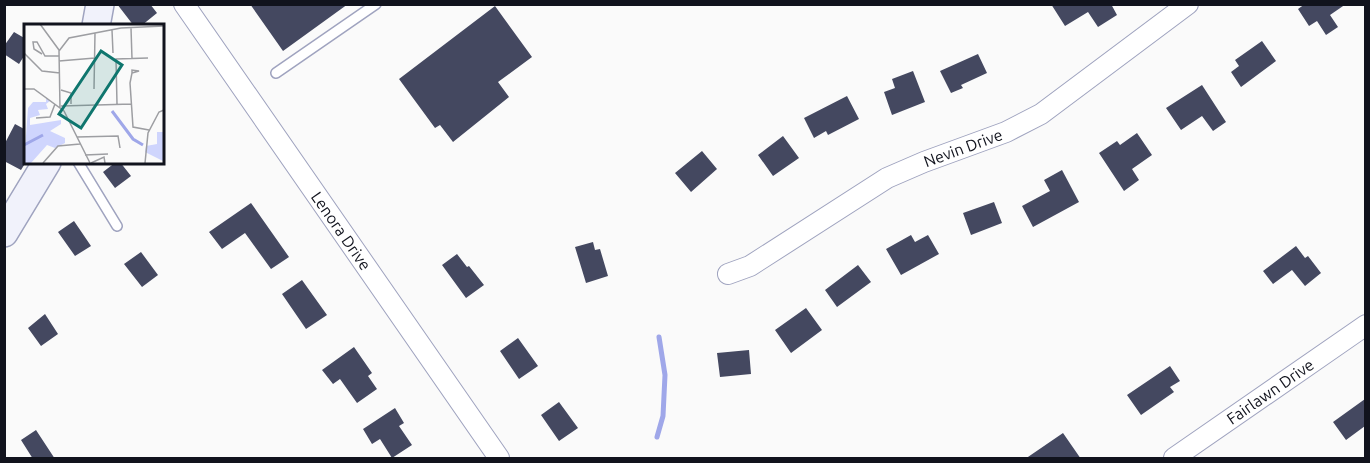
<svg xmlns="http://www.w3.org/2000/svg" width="1370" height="463" font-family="Ubuntu,sans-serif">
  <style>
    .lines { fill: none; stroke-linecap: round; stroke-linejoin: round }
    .stream { stroke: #9fa7e9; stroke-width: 5 }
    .building { fill: #444860 }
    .lane-casing { stroke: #9fa3bf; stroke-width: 12 }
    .street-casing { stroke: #9fa3bf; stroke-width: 22 }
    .secondary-casing { stroke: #9fa3bf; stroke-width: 30 }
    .lane { stroke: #fff; stroke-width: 9 }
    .street { stroke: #fff; stroke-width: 20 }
    .secondary { stroke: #f1f2fb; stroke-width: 27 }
    .labels { text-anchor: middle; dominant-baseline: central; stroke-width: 6; stroke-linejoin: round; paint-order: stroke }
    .street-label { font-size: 16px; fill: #11131d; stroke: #fafafa }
    .inset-river { fill: none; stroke: #9fa7e9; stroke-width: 3 }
    .inset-road { fill: none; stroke: #9d9ea2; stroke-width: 1.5 }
    .view { fill: #0f766e; fill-opacity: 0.15; stroke: #0f766e; stroke-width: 3 }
    .inset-edge { fill: none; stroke: #11131d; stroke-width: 3 }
  </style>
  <rect width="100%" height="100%" fill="#fafafa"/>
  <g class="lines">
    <path class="stream" d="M657 437 663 416 665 375 659 337"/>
  </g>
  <path class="building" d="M117 4H150L157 13 141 26H134Z
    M250 4H348L283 51Z
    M1051 4H1111L1117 15 1098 27 1088 12 1065 26Z
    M1305 4H1346L1330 15 1338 27 1326 35 1317 21 1309 26 1298 9Z
    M495 6 532 57 498 82 509 97 453 142 440 125 435 128 399 79Z
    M14 32 26 39V53L19 64 4 54V46Z
    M1262 41 1276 61 1241 87 1231 72 1239 66 1235 60Z
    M978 54 987 73 961 85 963 88 951 93 940 71Z
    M913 71 925 102 892 115 884 92 895 88 892 79Z
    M1202 85 1226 122 1213 131 1202 116 1181 130 1166 108Z
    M847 96 859 119 828 135 826 131 814 138 804 118Z
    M15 124 26 130V162L21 170 4 161V145Z
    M1137 133 1152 155 1132 169 1139 180 1124 191 1099 153 1117 141 1120 145Z
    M783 136 799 158 773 176 758 155Z
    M702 151 717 169 691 192 675 173Z
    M116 162H120L131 176 115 188 103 172Z
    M1062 170 1079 202 1033 227 1022 206 1050 191 1044 180Z
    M994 202 1002 223 971 235 963 213Z
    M251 203 289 257 271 269 245 233 222 249 209 232Z
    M74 221 91 246 75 256 58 232Z
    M911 235 915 242 928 235 939 254 901 275 886 249Z
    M593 242 595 250 600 249 608 276 586 283 575 247Z
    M1296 246 1305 258 1308 256 1321 273 1305 286 1292 270 1273 284 1263 271Z
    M141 252 158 275 142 287 124 264Z
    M457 254 467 267 469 266 484 285 466 298 442 265Z
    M858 265 871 282 837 307 825 290Z
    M302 280 327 315 306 329 282 294Z
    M806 308 822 330 791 353 775 330Z
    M45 314 58 334 41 346 28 328Z
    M518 338 538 366 519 379 500 351Z
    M354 347 372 373 368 376 377 389 357 403 340 379 333 384 322 370Z
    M749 350 751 374 720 377 717 353Z
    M1170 366 1180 381 1170 387 1174 392 1141 415 1127 395Z
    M1365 399V426L1346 440 1333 422Z
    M559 402 578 428 559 441 541 415Z
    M395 408 404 423 399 426 412 445 392 458 380 439 372 444 363 429Z
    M36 430 55 459H33L21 440Z
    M1063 433 1081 459H1025Z"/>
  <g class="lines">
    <defs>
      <path id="lane" d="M276 73 376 4
        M78 162 117 226"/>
      <g id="street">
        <path id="s1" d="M184 4 499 458"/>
        <path id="s2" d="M728 274 750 266 887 178 924 162 1006 132 1041 114 1188 4"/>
        <path id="s3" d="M1174 458 1366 325"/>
      </g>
      <path id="secondary" d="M96 26 100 4
        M4 233 47 162"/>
    </defs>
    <use href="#lane" class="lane-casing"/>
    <use href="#street" class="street-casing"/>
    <use href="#secondary" class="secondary-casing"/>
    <use href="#lane" class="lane"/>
    <use href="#street" class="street"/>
    <use href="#secondary" class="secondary"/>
  </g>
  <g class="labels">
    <g class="street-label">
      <text stroke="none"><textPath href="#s2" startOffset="268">Nevin Drive</textPath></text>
      <text stroke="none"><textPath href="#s1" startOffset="276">Lenora Drive</textPath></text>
      <text stroke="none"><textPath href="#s3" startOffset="117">Fairlawn Drive</textPath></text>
    </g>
  </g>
  <g transform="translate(24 24)">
    <rect width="140" height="140" fill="#fafafa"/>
    <path d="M22 74 26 77 22 80 24 85 14 86 16 91 6 94V101L37 96V100L26 107 41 114V119L31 124 23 121 7 139H0L4 84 9 78H22ZM133 108H139V137L121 128 122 122 133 120Z" fill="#cfd5fd"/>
    <path class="inset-river" d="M88 87 109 115 119 121M0 121 19 111"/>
    <path class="inset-road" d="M16 0 35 26M107 4 108 35M88 6 89 29M0 29 18 47 36 49M18 30 10 25 9 18H13L21 32H35M35 37 71 34M108 49 115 47 108 46V49L106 59 109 103 125 106M0 65H10L40 87 66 139M70 65 71 9M37 66 47 69V80M93 80 92 35 124 34M37 82 108 80M36 84 35 27 45 14 97 4 140 2M12 94 26 93 31 80M53 113 94 112 96 124M61 131 84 130M19 139 34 122 56 120M67 139 80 133 81 139M121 139 124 109 135 88 140 86"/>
    <path class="view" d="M77 27 98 41 57 104 35 90Z"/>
    <rect width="140" height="140" class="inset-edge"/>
  </g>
  <rect width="1370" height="463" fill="none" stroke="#11131d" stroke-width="12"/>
</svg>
